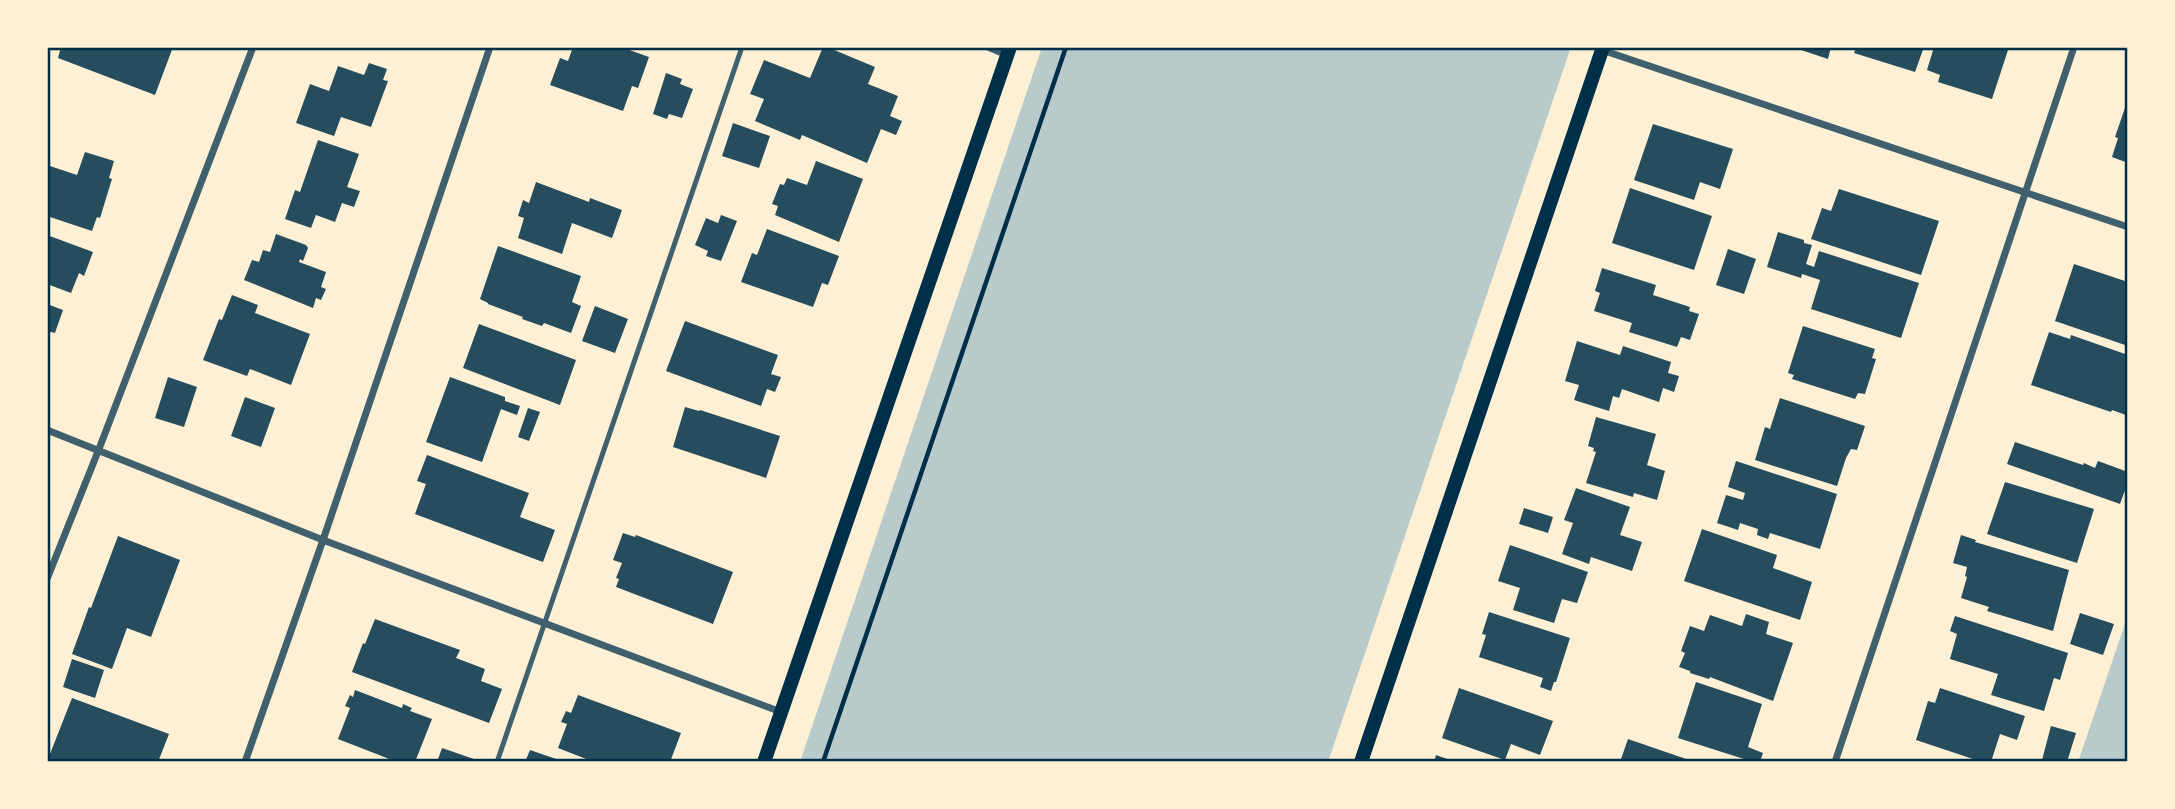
<svg xmlns="http://www.w3.org/2000/svg" width="2175" height="809" font-family="'PT Serif',serif">
  <style>
    .green { fill: #b9caca }
    .building { fill: #264d5e }
    .lines { fill: none; stroke-linecap: round; stroke-linejoin: round }
    .path { stroke: #003049; stroke-width: 4.5 }
    .service { stroke: #3f606c; stroke-width: 5 }
    .minor { stroke: #3f606c; stroke-width: 7 }
    .secondary { stroke: #003049; stroke-width: 14 }
    .neatline { fill: none; stroke: #003049; stroke-width: 2.5 }
  </style>
  <rect width="100%" height="100%" fill="#fdf0d5"/>
  <path class="green" d="M1042 47H1571L1328 762H800Z
    M2128 615V762H2078Z"/>
  <path class="building" d="M61 47H173L155 95 58 58Z
    M573 47H621L649 57 638 88 632 86 623 111 550 85 560 58 568 61Z
    M823 47H827L875 67 868 84 898 96 890 116 902 121 896 135 881 129 867 163 802 135 800 140 755 121 764 99 750 94 764 60 810 78Z
    M1792 47H1831L1828 59Z
    M1856 47H1924L1915 72 1854 53Z
    M1934 47H2009L1992 99 1938 82 1940 75 1927 70Z
    M369 63 387 69 383 80 388 81 371 127 341 117 334 136 296 123 310 84 329 91 338 66 364 75Z
    M666 73 682 79 680 84 693 89 682 118 669 114 667 119 653 114Z
    M2128 99V163L2112 157 2118 138 2115 137Z
    M733 123 770 136 759 168 722 156Z
    M1653 124 1733 149 1720 189 1700 182 1694 200 1634 180Z
    M318 140 359 154 347 187 360 191 354 207 342 203 335 222 316 215 311 228 285 219 295 190 300 192Z
    M85 152 114 161 109 178 112 179 100 218 97 217 92 231 47 216V165L77 175Z
    M816 161 863 179 839 242 775 215 778 206 772 204 780 184 784 185 787 178 807 185Z
    M536 182 589 202 590 198 622 210 612 238 572 223 562 254 518 238 524 218 518 216 523 200 529 203Z
    M1630 188 1712 216 1694 270 1612 243Z
    M1839 189 1939 221 1921 275 1811 239 1822 208 1831 211Z
    M721 215 737 221 721 261 706 256 708 251 695 245 706 218 718 223Z
    M767 229 839 256 828 285 822 283 813 307 741 282 752 253 757 255Z
    M1778 232 1804 240V243L1812 245 1806 264 1814 267 1819 251 1919 283 1901 338 1811 309 1820 280 1802 274 1801 278 1767 267Z
    M276 234 306 245 308 248 303 261 300 259 299 262 326 272 321 287 326 289 321 300 316 298 313 308 244 280 252 260 259 262 263 250 270 252Z
    M47 235 93 252 84 276 79 273 71 293 47 284Z
    M498 246 581 276 572 302 581 306 571 333 544 323 542 326 522 319 523 317 488 304V303L480 299Z
    M1728 249 1756 259 1744 294 1716 285Z
    M2074 264 2128 282V346L2055 321Z
    M1602 268 1656 285 1653 295 1690 307 1689 311 1699 314 1690 340 1681 337 1677 347 1629 332 1632 323 1594 311 1600 293 1595 291Z
    M232 295 258 305 255 313 310 334 291 385 250 369 247 376 203 360 219 319 222 320Z
    M47 304 63 310 55 333 47 331Z
    M595 306 628 319 615 353 582 341Z
    M685 321 778 355 771 374 781 377 775 392 767 389 761 406 666 371Z
    M479 324 576 360 560 405 463 368Z
    M1803 326 1875 349 1872 358 1876 359 1865 394 1858 393 1855 399 1792 379 1794 375 1788 373Z
    M2049 332 2070 339 2071 335 2128 355V409L2126 415 2112 410 2111 412 2031 385Z
    M1577 341 1620 355 1623 346 1671 362 1668 373 1679 376 1674 392 1663 388 1659 402 1622 389 1619 398 1613 396 1609 411 1574 400 1579 385 1565 381Z
    M168 377 197 387 184 427 155 418Z
    M450 377 505 397V401L520 406 517 415 501 409 482 462 426 442Z
    M245 397 275 408 261 447 231 436Z
    M1780 398 1865 426 1857 450 1851 449 1846 458 1837 486 1755 460 1765 427 1770 429Z
    M685 407 699 411 700 410 780 436 766 478 673 447Z
    M528 408 540 412 529 441 518 437Z
    M1596 417 1656 434 1647 465 1665 471 1657 500 1634 493 1633 497 1586 483 1596 452 1593 451 1594 448 1588 446Z
    M2015 442 2083 465 2084 463 2095 468 2098 461 2128 472V482L2120 504 2007 464Z
    M427 455 529 493 520 517 555 530 543 562 415 514 426 484 417 481Z
    M1736 461 1837 494 1820 549 1770 533 1768 539 1757 535 1758 529 1740 523 1738 530 1717 523 1726 495 1743 500 1745 493 1728 487Z
    M2005 482 2094 509 2077 563 1987 534Z
    M1576 488 1630 507 1620 535 1642 542 1632 571 1591 557 1589 564 1562 554 1573 523 1564 520Z
    M1524 508 1553 517 1548 533 1519 524Z
    M1702 529 1777 555 1773 568 1812 582 1800 620 1684 581Z
    M623 533 635 537 636 535 733 572 713 624 616 587 619 579 616 578 622 563 613 560Z
    M1961 535 1976 540 1975 542 2069 570 2053 631 1987 611 1989 607 1961 598 1967 577 1965 576 1967 567 1953 563Z
    M118 536 180 560 151 637 127 628 112 669 72 654 89 607 91 608Z
    M1510 545 1588 572 1577 603 1562 599 1554 623 1513 610 1520 588 1498 581Z
    M1489 612 1570 638 1556 682H1554L1551 691 1540 687 1543 678 1479 657 1486 635 1482 634Z
    M2080 613 2114 624 2103 655 2070 644Z
    M1746 614 1769 622 1766 634 1793 643 1773 701 1710 677 1709 679 1690 673V671L1679 667 1685 653 1681 651 1690 626 1704 631 1710 615 1742 626Z
    M1955 616 2068 653 2060 680 2054 678 2044 711 1991 695 1998 674 1950 659 1957 634 1950 631Z
    M375 619 460 650 456 658 485 669 481 681 502 689 489 723 352 672 363 643 365 644Z
    M72 659 104 670 95 698 63 687Z
    M1696 682 1762 704 1748 747 1763 753 1760 762 1747 760 1678 738Z
    M1459 688 1553 721 1540 755 1511 744 1505 760 1442 738Z
    M1940 688 2025 716 2017 740 2000 734 1991 762H1982L1916 740 1928 701 1935 703Z
    M355 690 402 708 403 704 412 708 410 711 432 719 415 762H397L338 739 350 708 345 706 350 695 353 697Z
    M578 695 681 733 670 762H594L558 748 567 724 561 722 566 711 571 713Z
    M72 698 169 734 158 762H54L48 759Z
    M2051 726 2076 733 2067 762 2042 760Z
    M1628 739 1692 761V762H1620Z
    M442 748 474 759 473 762H437Z
    M530 750 562 761V762H525Z
    M1436 755 1453 761V762H1434Z"/>
  <g class="lines">
    <path class="path" d="M823 762 1066 47"/>
    <path class="service" d="M497 762 742 47"/>
    <path class="minor" d="M988 47 1007 55
      M1602 50 2128 227
      M47 430 323 540 781 712
      M47 579 99 449 253 47
      M245 762 323 540 490 47
      M1835 762 2074 47"/>
    <path class="secondary" d="M764 762 1010 47
      M1361 762 1603 47"/>
  </g>
  <rect width="2175" height="809" fill="none" stroke="#fdf0d5" stroke-width="98"/>
  <rect x="49" y="49" width="2077" height="711" class="neatline"/>
</svg>
